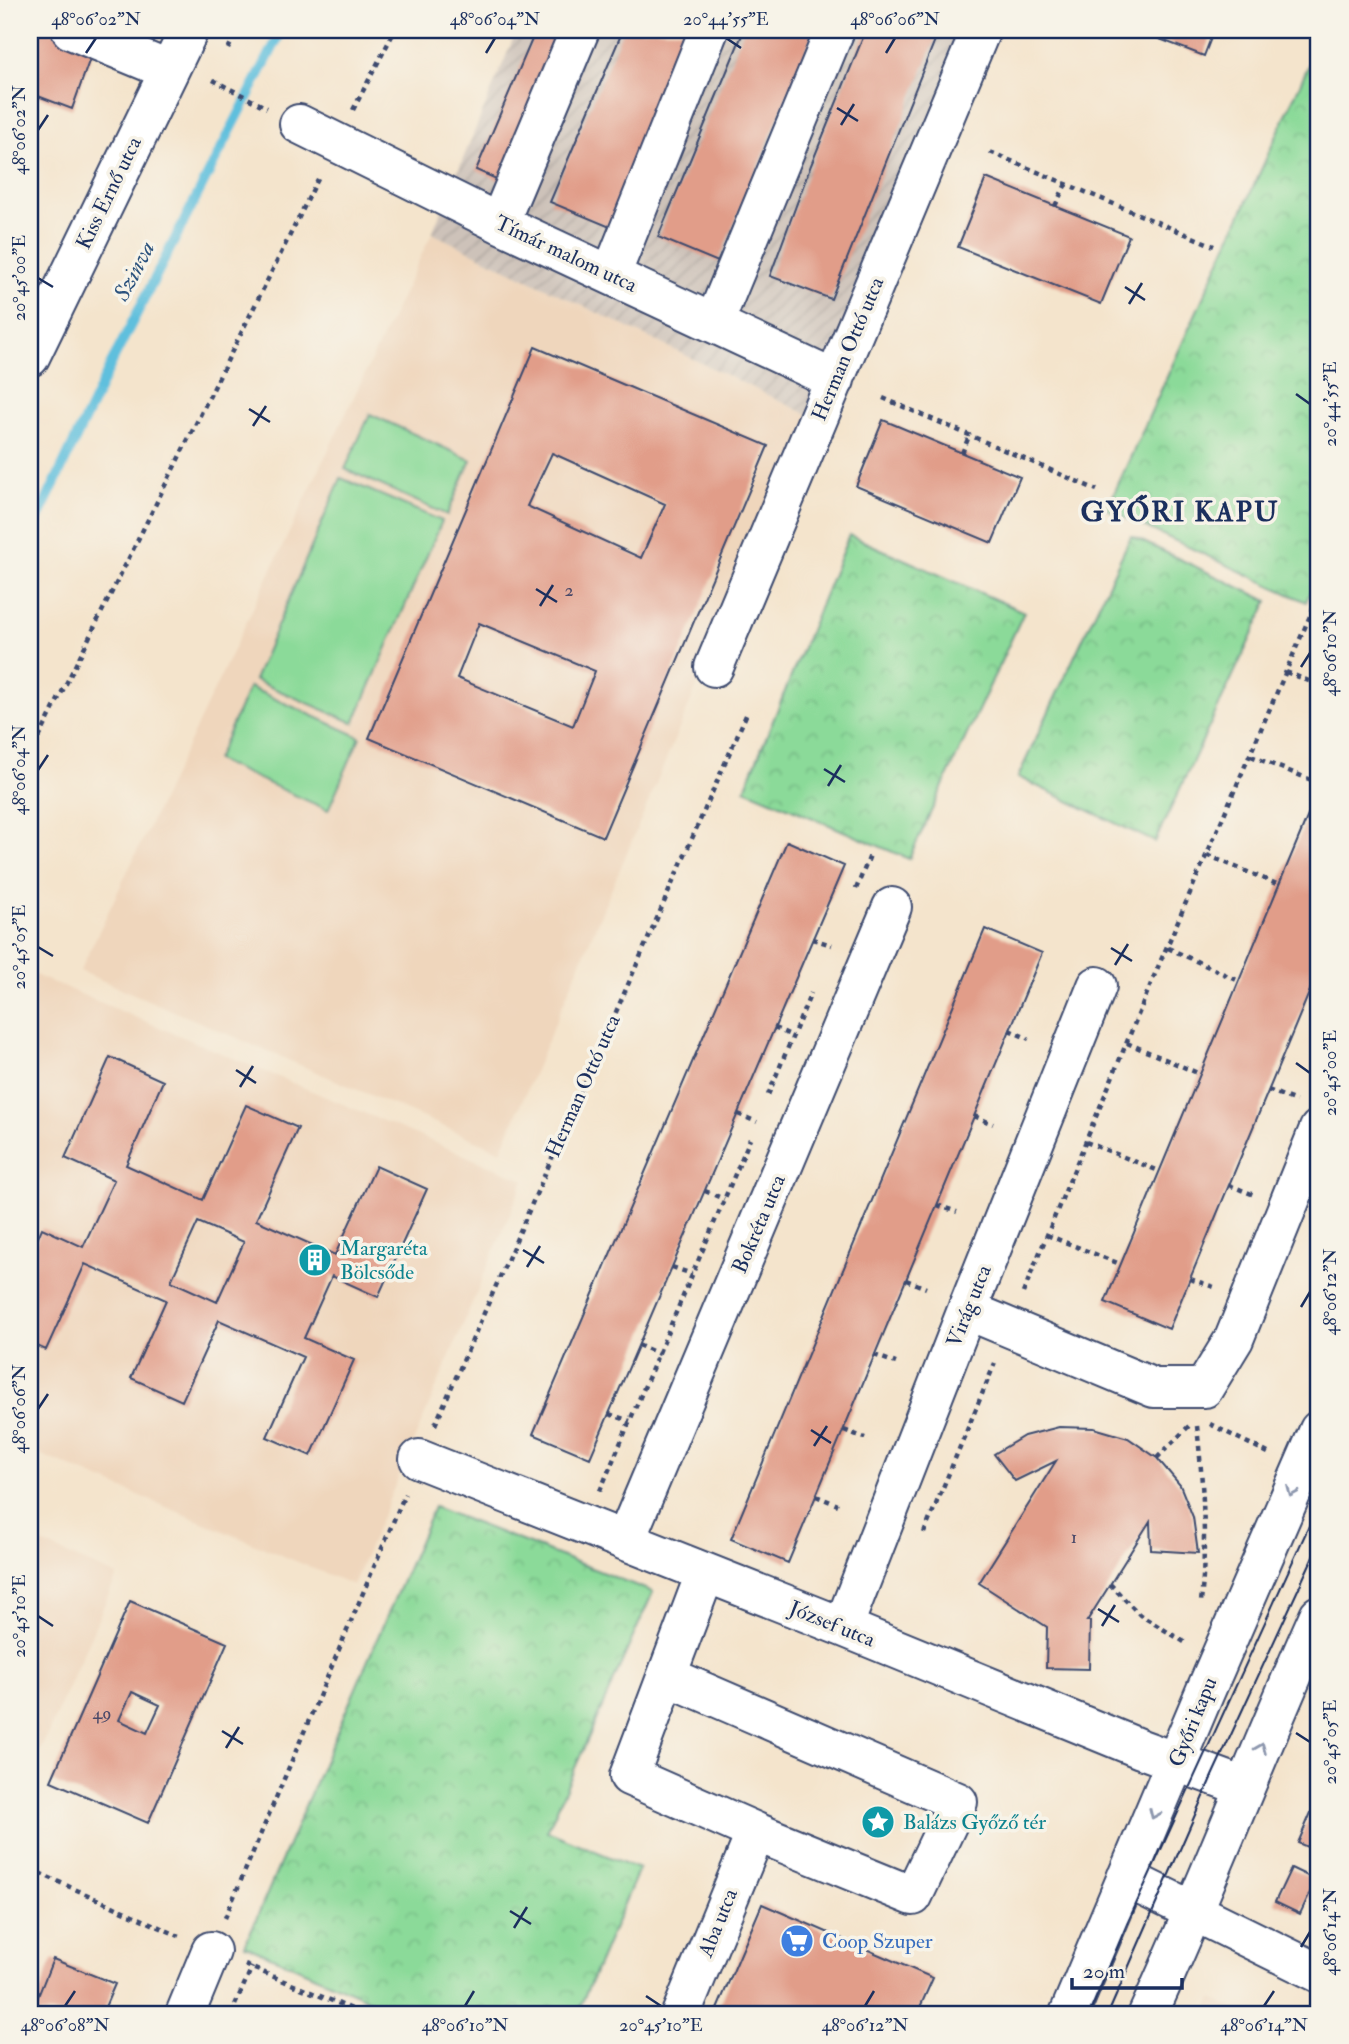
<svg xmlns="http://www.w3.org/2000/svg" width="1349" height="2044" font-family="'IM FELL Double Pica',serif">
  <style>
    .built { fill: #efd6bc }
    .industrial { fill: url(#industrial-furrows) }
    .grass { fill: #8bda99; stroke: #53847c; stroke-width: 2 }
    .park { fill: url(#park-crowns); stroke: #53847c; stroke-width: 2 }
    .lines { fill: none; stroke-linecap: round; stroke-linejoin: round }
    .stream { stroke: #5fbfdd; stroke-width: 10 }
    .building { fill: #e19d89; fill-rule: evenodd }
    .minor-casing { stroke: #3c4a6e; stroke-width: 42 }
    .path { stroke: #3c4a6e; stroke-width: 4.5; stroke-dasharray: 5 5; stroke-linecap: butt }
    .minor { stroke: #fff; stroke-width: 38 }
    .tram { stroke: #1b2f5e; stroke-width: 2 }
    .oneway { stroke: #8d97ae }
    .ticks { fill: none; stroke: #1b2f5e; stroke-width: 2.5 }
    .labels { text-anchor: middle; dominant-baseline: central; stroke-width: 7; stroke-linejoin: round; paint-order: stroke }
    .number-label { font-size: 18px; fill: #4c4a69 }
    .street-label { font-size: 21px; fill: #1b2f5e; stroke: #f7f3e8 }
    .culture-label { font-size: 21px; fill: #0d838f; stroke: #f7f3e8; text-anchor: start }
    .shop-label { font-size: 21px; fill: #366cbe; stroke: #f7f3e8; text-anchor: start }
    .water-label { font-size: 23px; font-style: italic; fill: #2c537e; stroke: #f7f3e8 }
    .district-label { font-size: 28px; font-weight: bold; letter-spacing: 2px; fill: #1b2f5e; stroke: #f7f3e8 }
    .neatline { fill: none; stroke: #1b2f5e; stroke-width: 2.5 }
    .ticks-label { font-size: 18px; text-anchor: middle; fill: #1b2f5e }
  </style>
  <defs>
    <pattern id="industrial-furrows" width="10" height="10" patternUnits="userSpaceOnUse" patternTransform="scale(1.75)"><rect width="10" height="10" fill="#cdc2b9"/><path d="M-1 1l2-2M0 10L10 0M9 11l2-2" fill="none" stroke="#afa7a1"/></pattern>
    <pattern id="park-crowns" width="20" height="18" patternUnits="userSpaceOnUse" patternTransform="scale(1.75)"><rect width="20" height="18" fill="#8bda99"/><path d="M2 6a3 3 0 1 1 6 0M12 15a3 3 0 1 1 6 0" fill="none" stroke="#77bb86"/></pattern>
  </defs>
  <rect width="100%" height="100%" fill="#f7f3e8"/>
  <filter id="ink" filterUnits="userSpaceOnUse"><feTurbulence type="fractalNoise" baseFrequency=".0143" numOctaves="2"/><feDisplacementMap in="SourceGraphic" scale="14" xChannelSelector="R" yChannelSelector="G"/><feConvolveMatrix kernelMatrix="1 2 1 2 8 2 1 2 1" color-interpolation-filters="sRGB"/></filter>
  <filter id="wash" filterUnits="userSpaceOnUse"><feTurbulence type="fractalNoise" baseFrequency=".00686" numOctaves="4" result="noise"/><feDisplacementMap in="SourceGraphic" scale="28" xChannelSelector="R" yChannelSelector="G"/><feGaussianBlur stdDeviation="1.57" result="paint"/><feColorMatrix in="noise" values="0 0 0 0 0 0 0 0 0 0 0 0 0 0 0 0 0 1.4 0 .05"/><feComposite in="paint" operator="in"/></filter>
  <g filter="url(#wash)">
    <rect width="100%" height="100%" fill="#f4e4cc"/>
    <path class="built" d="M432 233 811 416 501 1151 80 971Z
      M30 973 524 1180 353 1585 30 1450Z
      M30 1538 117 1576 30 1774Z
      M1213 1999 1246 2014H1205Z"/>
    <path class="industrial" d="M517 30H968L811 416 432 233Z"/>
    <path class="grass" d="M370 414 471 460 447 515 345 469Z
      M341 478 442 521 354 723 254 680Z
      M249 687 360 737 328 810 216 760Z"/>
    <path class="park" d="M1310 62 1319 66V571L1306 602 1107 509Z
      M849 535 1024 612 909 859 745 789Z
      M1131 536 1268 601 1155 842 1018 777Z
      M434 1507 653 1592 547 1831 639 1869 577 2014H402L245 1945Z"/>
    <g class="lines">
      <path class="stream" d="M30 535 114 358 282 30"/>
    </g>
    <g id="blocks">
      <path class="building" d="M30 30H47L94 47 72 109 30 93Z
        M536 30H568L503 182 476 170Z
        M623 30H693L610 227 550 202Z
        M744 30H814L718 262 658 237Z
        M866 30H939L831 299 770 276 811 165Z
        M1136 30H1214L1204 56Z
        M986 178 1129 236 1101 304 958 247Z
        M535 347 768 446 603 837 369 738ZM552 453 665 504 641 558 527 506ZM479 623 595 671 573 726 457 678Z
        M883 420 1020 477 992 543 856 486Z
        M1319 789V969L1169 1329 1105 1302Z
        M787 841 844 866 590 1458 533 1434Z
        M985 929 1042 953 788 1563 731 1539Z
        M110 1057 163 1081 126 1165 203 1200 246 1105 298 1128 256 1220 335 1255 376 1166 427 1189 378 1297 332 1276 304 1338 354 1360 311 1456 267 1437 303 1357 219 1320 182 1401 131 1378 166 1300 85 1264 46 1350 30 1343V1256L42 1228 83 1247 114 1180 65 1158ZM198 1222 244 1242 217 1302 171 1281Z
        M1059 1427 1094 1428 1128 1438 1157 1458 1180 1485 1193 1517 1198 1553 1151 1550 1150 1521 1087 1621H1090L1089 1669 1046 1668 1047 1627 979 1583 1056 1461 1015 1481 994 1454 1024 1436Z
        M130 1601 227 1643 148 1823 51 1781ZM132 1692 160 1705 147 1733 119 1720Z
        M1319 1794V1852L1298 1843Z
        M1291 1868 1316 1880 1300 1914 1275 1902Z
        M762 1904 933 1978 917 2014H715Z
        M53 1959 115 1984 102 2014H31Z"/>
    </g>
  </g>
  <g filter="url(#ink)">
    <use href="#blocks" fill-opacity="0" stroke="#3c4a6e" stroke-width="2"/>
    <g class="lines">
      <defs>
        <path id="minor" d="M71 30 168 70
          M299 124 499 223 835 380
          M499 223 580 30
          M611 275 709 30
          M714 323 835 30
          M30 357 189 30
          M714 667 981 30
          M967 1310 1154 1388H1204L1234 1339 1319 1129
          M419 1459 843 1627 1141 1749 1245 1787
          M625 1541 892 907
          M843 1627 967 1310 1097 986
          M667 1676 958 1802 913 1896 756 1832 629 1776 705 1574
          M1126 1878 1319 1973
          M185 2014 211 1951
          M681 2014 756 1832
          M1069 2014 1205 1692 1319 1430
          M1148 2014C1208 1883 1260 1747 1319 1615"/>
      </defs>
      <use href="#minor" class="minor-casing"/>
      <path class="path" d="M228 49 238 30
        M213 80 267 108
        M353 110 395 30
        M990 152 1214 246
        M1055 206 1066 184
        M883 398 1097 490
        M962 453 970 434
        M1286 672 1319 685
        M30 756 319 177
        M1251 756 1319 783
        M1207 855 1279 885
        M856 889 871 853
        M812 939 832 945
        M1168 948 1239 981
        M1310 991 1319 994
        M774 1028 793 1036
        M1009 1030 1029 1039
        M1127 1043 1200 1074
        M1268 1090 1296 1101
        M768 1095 811 993
        M738 1114 757 1122
        M974 1116 993 1124
        M1086 1142 1159 1171
        M1229 1185 1254 1195
        M705 1191 724 1199
        M937 1205 957 1212
        M1047 1235 1120 1264
        M672 1267 692 1274
        M1190 1279 1217 1288
        M906 1280 926 1288
        M1023 1293 1155 974 1319 595
        M638 1345 659 1354
        M874 1355 896 1363
        M609 1414 630 1421
        M1210 1424 1268 1453
        M435 1425 747 713
        M1197 1426C1203 1484 1207 1543 1201 1602
        M844 1430 865 1438
        M1157 1458 1189 1426
        M600 1491 750 1139
        M816 1496 838 1505
        M924 1533 995 1363
        M1110 1584 1140 1615 1186 1643
        M30 1869 179 1936
        M225 1918 405 1494
        M245 1965 364 2014
        M231 2014 252 1967"/>
      <use href="#minor" class="minor"/>
      <path class="tram" d="M1089 2014 1127 1924 1319 1504
        M1108 2014 1212 1776 1319 1544"/>
    </g>
    <defs><path id="oneway-chevron" d="M-2-3.5L2.5 0L-2 3.5" fill="none" stroke-width="1.6" stroke-linecap="round" stroke-linejoin="round" transform="scale(1.75)"/></defs>
    <g class="oneway">
      <use href="#oneway-chevron" transform="translate(1292 1492) rotate(113)"/>
      <use href="#oneway-chevron" transform="translate(1261 1748) rotate(-68)"/>
      <use href="#oneway-chevron" transform="translate(1154 1814) rotate(114)"/>
    </g>
  </g>
  <path class="ticks" d="M726 38 741 48M86 53 96 38M486 53 495 38M886 53 895 38M837 108 858 121M841 125 854 104M38 130 48 115M38 278 53 287M1125 287 1145 300M1129 304 1142 283M1296 394 1310 404M249 409 270 422M253 426 266 406M536 589 557 602M540 606 553 585M1301 667 1310 653M824 769 845 782M38 770 48 755M828 786 841 765M38 947 53 956M1111 948 1132 961M1115 965 1128 944M1296 1063 1310 1073M236 1070 256 1083M240 1087 253 1066M523 1250 544 1263M527 1267 540 1246M1301 1307 1310 1292M38 1409 48 1394M811 1430 831 1443M814 1446 827 1426M1098 1609 1119 1622M38 1616 53 1626M1102 1626 1115 1605M222 1731 243 1744M1296 1733 1310 1742M226 1748 239 1727M510 1911 531 1924M514 1928 527 1907M1301 1947 1310 1932M646 1996 661 2006M65 2006 75 1991M465 2006 474 1991M865 2006 874 1991M1264 2006 1274 1991"/>
  <defs>
    <symbol id="building-disc" viewBox="-11 -11 22 22"><circle r="9.5" fill="#0f9aa8" stroke="#f7f3e8"/><path d="M-4-6H4V6H1V3H-1V6H-4ZM-2.5-4.3h1.7v1.8h-1.7ZM.8-4.3h1.7v1.8H.8ZM-2.5-1h1.7V.8h-1.7ZM.8-1h1.7V.8H.8Z" fill="#fff"/></symbol>
    <symbol id="sight-disc" viewBox="-11 -11 22 22"><circle r="9.5" fill="#0f9aa8" stroke="#f7f3e8"/><path d="M0-6L1.8-2.2L6-1.7L2.9 1.2L3.7 5.4L0 3.3L-3.7 5.4L-2.9 1.2L-6-1.7L-1.8-2.2Z" fill="#fff"/></symbol>
    <symbol id="supermarket-disc" viewBox="-11 -11 22 22"><circle r="9.5" fill="#3f7fe0" stroke="#f7f3e8"/><path d="M-6-5.5h2.5l.6 2H6L4.5 2H-2.5L-4.4-4H-6ZM-1.5 3.2a1.3 1.3 0 1 0 .1 0ZM3 3.2a1.3 1.3 0 1 0 .1 0Z" fill="#fff"/></symbol>
  </defs>
  <g fill-rule="evenodd">
    <use href="#building-disc" x="296" y="1241" width="38" height="38"/>
    <use href="#sight-disc" x="859" y="1803" width="38" height="38"/>
    <use href="#supermarket-disc" x="778" y="1922" width="38" height="38"/>
  </g>
  <g class="labels">
    <g class="number-label">
      <text x="569" y="590">2</text>
      <text x="1074" y="1537">1</text>
      <text x="102" y="1713">49</text>
    </g>
    <g class="street-label">
      <text transform="translate(109 193) rotate(-64)">Kiss Ernő utca</text>
      <text transform="translate(566 254) rotate(25)">Tímár malom utca</text>
      <text transform="translate(848 349) rotate(-67)">Herman Ottó utca</text>
      <text transform="translate(583 1086) rotate(-66)">Herman Ottó utca</text>
      <text transform="translate(759 1224) rotate(-67)">Bokréta utca</text>
      <text transform="translate(969 1306) rotate(-68)">Virág utca</text>
      <text transform="translate(832 1624) rotate(22)">József utca</text>
      <text transform="translate(1193 1722) rotate(-68)">Győri kapu</text>
      <text transform="translate(718 1923) rotate(-68)">Aba utca</text>
    </g>
    <g class="culture-label">
      <text x="340" y="1248">Margaréta<tspan x="340" dy="24">Bölcsőde</tspan></text>
      <text x="903" y="1822">Balázs Győző tér</text>
    </g>
    <g class="shop-label">
      <text x="822" y="1941">Coop Szuper</text>
    </g>
    <g class="water-label">
      <text transform="translate(134 271) rotate(-63)">Szinva</text>
    </g>
    <g class="district-label">
      <text x="1180" y="512">GYŐRI KAPU</text>
    </g>
  </g>
  <rect width="1349" height="2044" fill="none" stroke="#f7f3e8" stroke-width="77"/>
  <path d="M1072 1978v10h110v-10" fill="none" stroke="#1b2f5e" stroke-width="3.5"/>
  <text x="1083" y="1978" font-size="21" fill="#1b2f5e" stroke="#f7f3e8" stroke-width="5" paint-order="stroke">20 m</text>
  <rect x="38" y="38" width="1272" height="1968" class="neatline"/>
  <g class="ticks-label">
    <text x="96" y="25">48°06'02"N</text>
    <text x="495" y="25">48°06'04"N</text>
    <text x="726" y="25">20°44'55"E</text>
    <text x="895" y="25">48°06'06"N</text>
    <text transform="translate(19 130) rotate(-90)" y="6">48°06'02"N</text>
    <text transform="translate(19 278) rotate(-90)" y="6">20°45'00"E</text>
    <text transform="translate(1330 404) rotate(-90)" y="6">20°44'55"E</text>
    <text transform="translate(1330 653) rotate(-90)" y="6">48°06'10"N</text>
    <text transform="translate(19 770) rotate(-90)" y="6">48°06'04"N</text>
    <text transform="translate(19 947) rotate(-90)" y="6">20°45'05"E</text>
    <text transform="translate(1330 1073) rotate(-90)" y="6">20°45'00"E</text>
    <text transform="translate(1330 1292) rotate(-90)" y="6">48°06'12"N</text>
    <text transform="translate(19 1409) rotate(-90)" y="6">48°06'06"N</text>
    <text transform="translate(19 1616) rotate(-90)" y="6">20°45'10"E</text>
    <text transform="translate(1330 1742) rotate(-90)" y="6">20°45'05"E</text>
    <text transform="translate(1330 1932) rotate(-90)" y="6">48°06'14"N</text>
    <text x="65" y="2031">48°06'08"N</text>
    <text x="465" y="2031">48°06'10"N</text>
    <text x="661" y="2031">20°45'10"E</text>
    <text x="865" y="2031">48°06'12"N</text>
    <text x="1264" y="2031">48°06'14"N</text>
  </g>
</svg>
